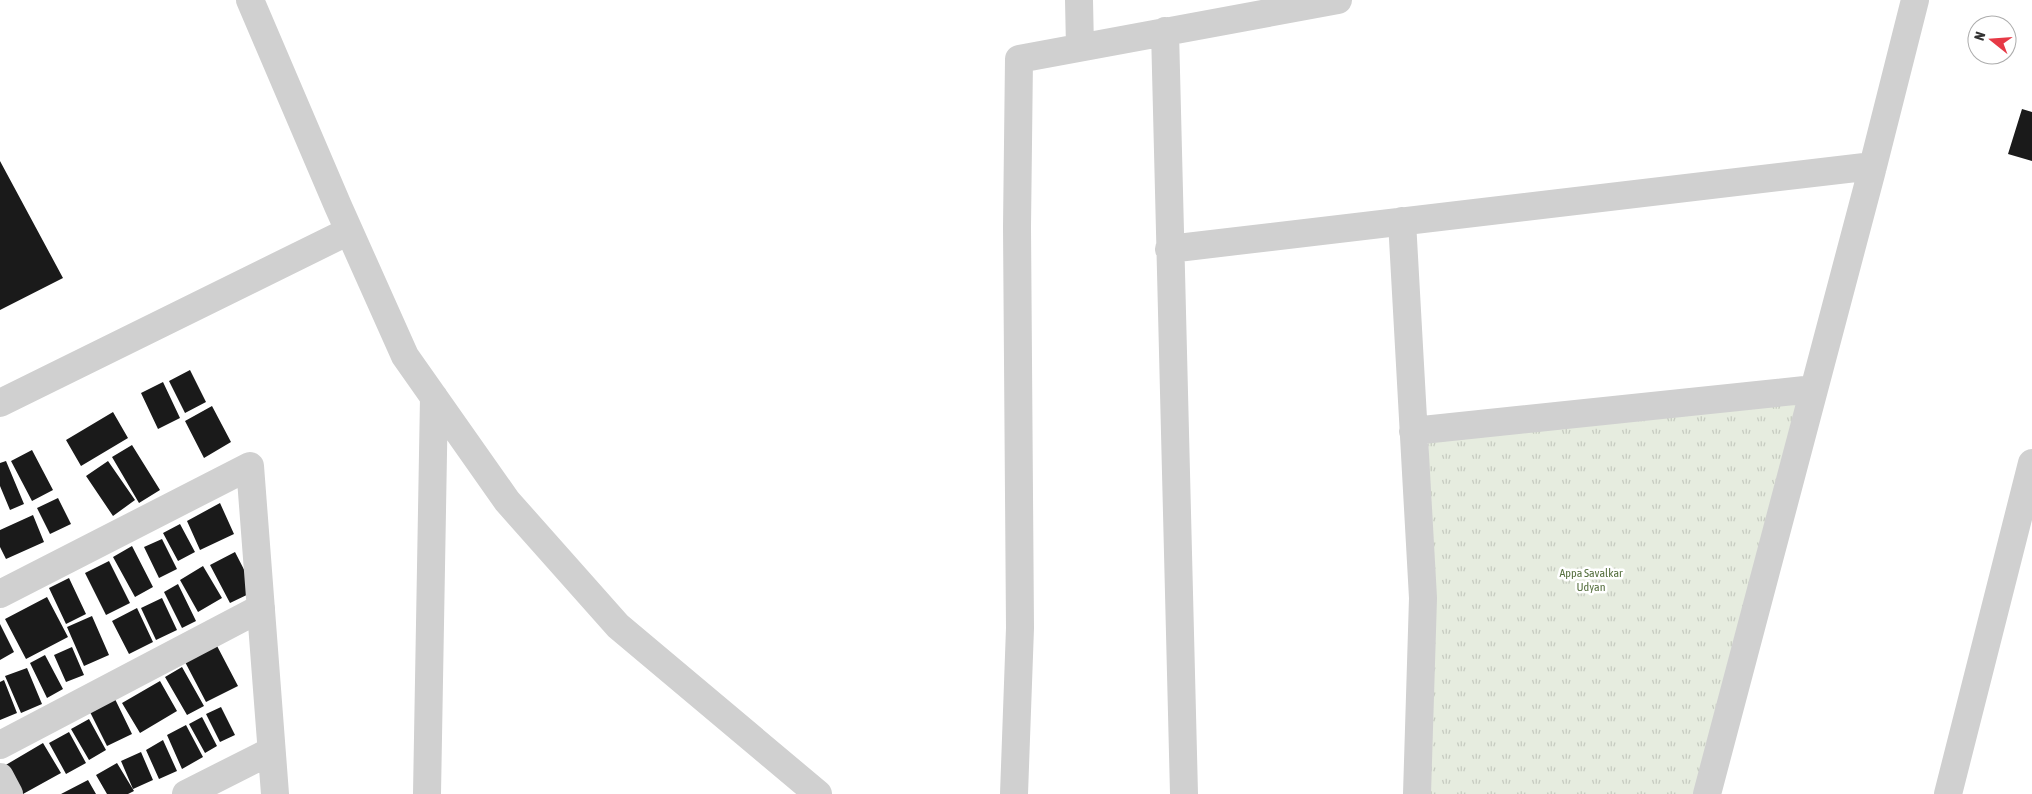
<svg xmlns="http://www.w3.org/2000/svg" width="2032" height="794" font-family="'Asap Condensed',sans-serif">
  <defs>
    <pattern id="grass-tufts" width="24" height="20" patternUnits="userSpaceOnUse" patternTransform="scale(1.25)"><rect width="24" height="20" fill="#e6ecdf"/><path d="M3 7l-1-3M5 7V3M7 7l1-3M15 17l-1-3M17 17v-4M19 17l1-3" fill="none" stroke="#c6cbc0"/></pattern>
  </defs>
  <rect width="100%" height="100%" fill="#fff"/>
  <path fill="url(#grass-tufts)" d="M1802,399L1697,794H1428L1434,592L1428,439Z"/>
  <path fill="#1a1a1a" d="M2022,109L2032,112V161L2008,154Z
    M0,161L63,278L0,310Z
    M190,370L206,402L185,413L169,381Z
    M163,382L180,418L158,429L141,393Z
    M212,406L231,442L204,458L185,421Z
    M113,412L128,438L81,466L66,440Z
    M132,445L160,490L139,503L112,457Z
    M32,450L53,490L32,501L11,461Z
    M6,461L24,504L10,510L0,486V463Z
    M108,461L135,500L113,516L86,476Z
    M58,498L71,524L50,534L37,508Z
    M220,503L234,534L200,550L187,521Z
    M33,515L44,542L6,559L0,547V530Z
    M180,524L195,552L178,561L163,533Z
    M162,539L177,569L159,578L144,547Z
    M132,546L153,587L135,597L113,557Z
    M235,552L255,591L230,603L210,565Z
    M109,561L130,603L106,615L85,573Z
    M203,566L222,598L198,612L180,580Z
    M69,578L86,614L66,624L49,588Z
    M178,584L196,621L182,628L164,592Z
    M47,597L68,637L26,659L5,619Z
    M162,598L177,630L156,640L141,608Z
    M137,608L153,642L129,654L112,621Z
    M92,616L109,655L84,666L67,627Z
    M0,624L14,652L0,660Z
    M216,644L238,686L206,702L184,660Z
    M72,647L84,675L66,682L54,655Z
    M45,655L63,689L47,698L30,663Z
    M182,667L204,706L187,715L165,677Z
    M27,668L42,704L21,713L5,676Z
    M4,680L17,713L0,720V682Z
    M160,681L177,711L140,733L122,703Z
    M115,699L132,734L107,746L90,712Z
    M221,707L235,735L220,742L206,714Z
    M202,717L217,746L205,753L189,724Z
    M89,719L106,750L89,760L71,729Z
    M186,725L203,757L182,769L167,735Z
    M69,732L86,763L66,774L49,743Z
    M163,740L177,771L159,779L146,750Z
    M43,743L61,773L23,794H17L4,766Z
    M141,752L153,780L133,789L121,761Z
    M117,763L134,791L128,794H107L96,775Z
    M88,780L96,794H61Z"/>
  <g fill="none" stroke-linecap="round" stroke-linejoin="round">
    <path stroke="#d0d0d0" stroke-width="28" d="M250,0L338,206L405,356L507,501L618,626L818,794
      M1079,0L1080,47
      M1165,31L1184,794
      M1402,221L1423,598L1417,794
      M1169,249L1873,166
      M0,403L349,231
      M1413,431L1814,389
      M0,594L250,466L275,794
      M0,745L261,608
      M0,777L9,794
      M186,794L271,751
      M427,794L434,397
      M1014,794L1020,628L1017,227L1019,59L1338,0
      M1707,794L1871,174L1915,0
      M1948,794L2032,463"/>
  </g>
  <g text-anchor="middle" stroke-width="5" stroke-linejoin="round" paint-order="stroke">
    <g font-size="12" fill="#56703f" stroke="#fff">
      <text x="1591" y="577">Appa Savalkar<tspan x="1591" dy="14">Udyan</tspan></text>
    </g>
  </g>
  <g transform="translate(1992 40) rotate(287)"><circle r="24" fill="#ffffff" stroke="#adadad"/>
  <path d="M0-4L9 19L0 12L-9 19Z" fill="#e63946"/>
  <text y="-8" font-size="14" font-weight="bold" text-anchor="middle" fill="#333333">N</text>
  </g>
</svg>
